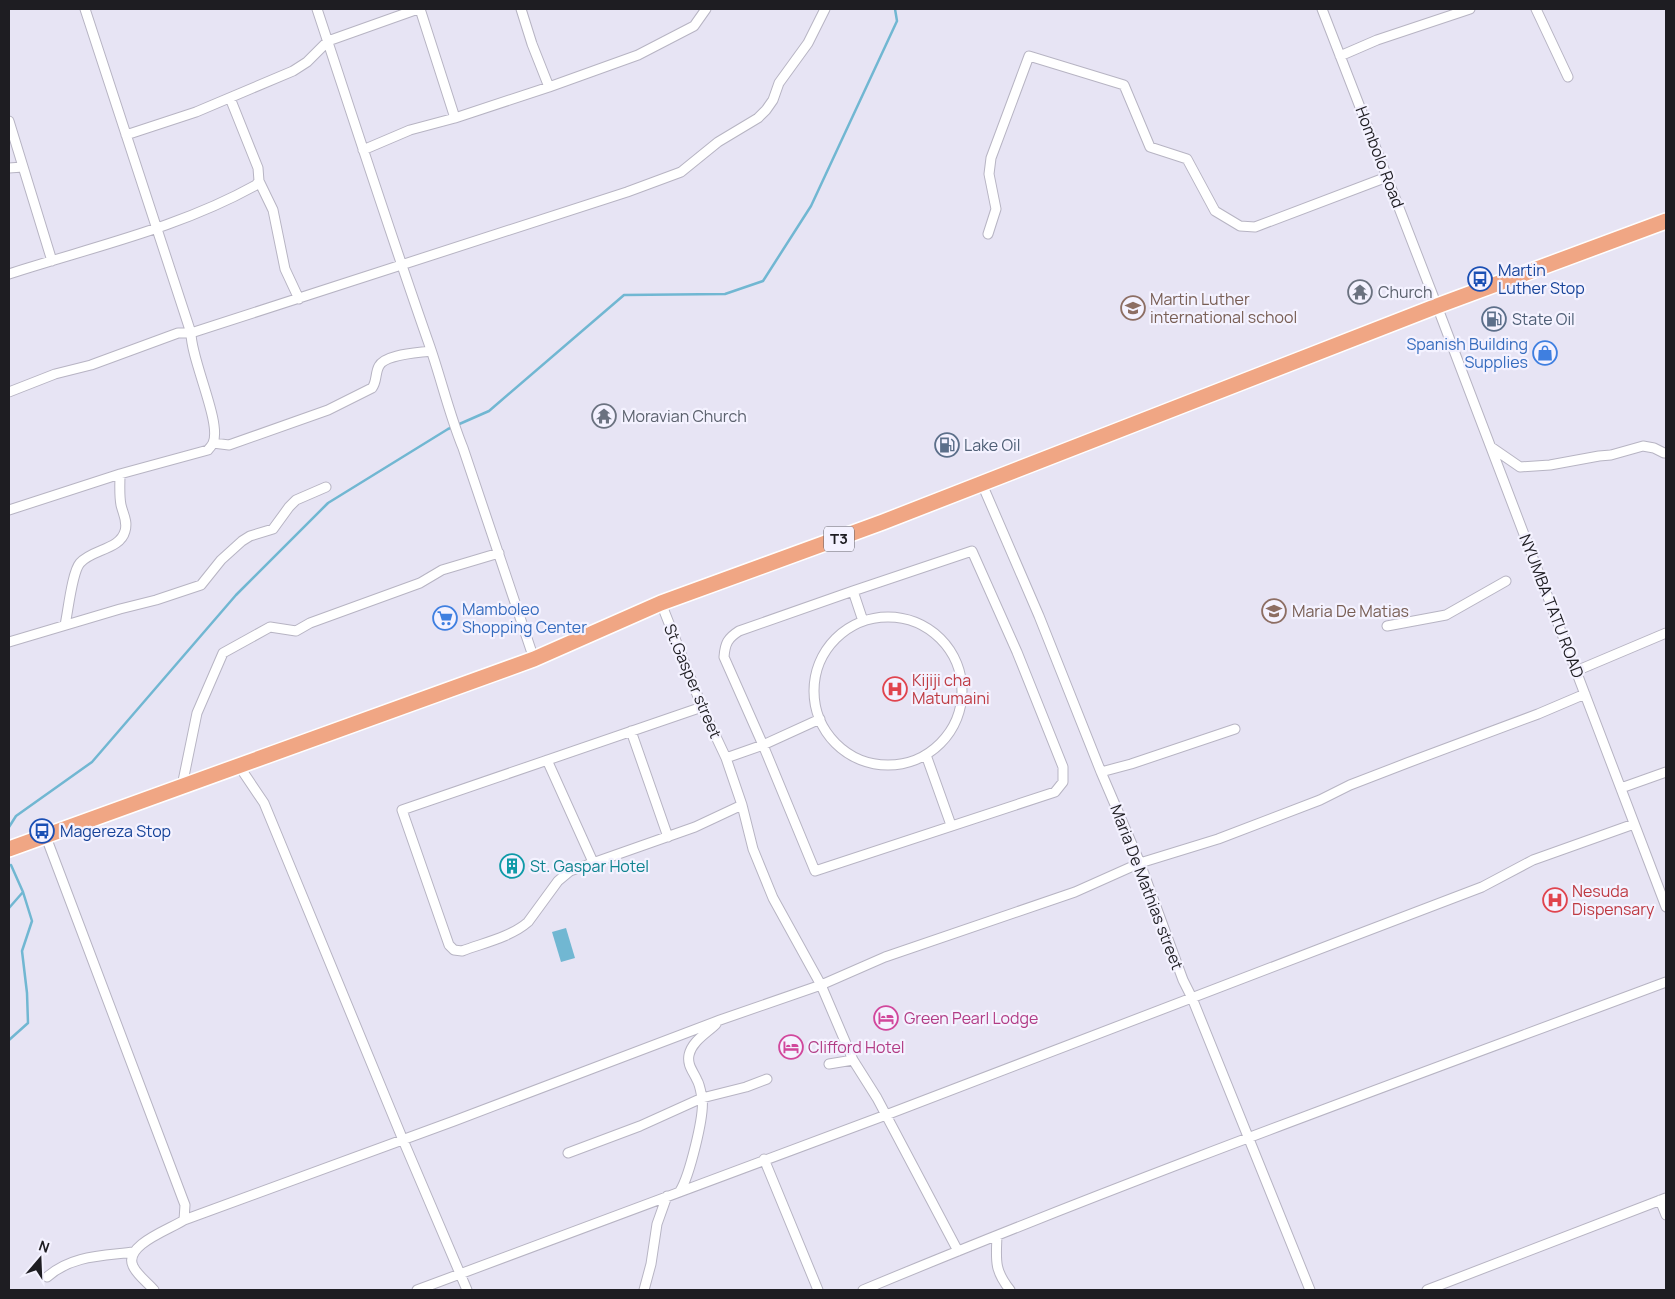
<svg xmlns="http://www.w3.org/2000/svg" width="1675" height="1299" font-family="Manrope,sans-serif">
  <rect width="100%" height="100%" fill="#e7e4f4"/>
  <path fill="#71b7d2" d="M566,928L575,958L561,962L552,932Z"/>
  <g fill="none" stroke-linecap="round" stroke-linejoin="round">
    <path stroke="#71b7d2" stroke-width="2.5" d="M9,827L16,816L92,762L236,595L328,503L448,429L489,411L624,295L725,294L763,281L811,206L897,21L895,9
      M9,908L23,892L11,865
      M9,1040L28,1023L27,993L22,951L32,921L23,892"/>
    <g stroke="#b7b4c3" stroke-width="11">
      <path id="street" d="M317,9C354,121 390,233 429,344C441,378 449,414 463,448L534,659
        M420,9L455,118
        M521,9L532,44L549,87
        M1322,9L1437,306L1666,907
        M1536,9L1568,77
        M1340,56L1377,40L1470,9
        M9,121L52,261
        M126,135L196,112L293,71L307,62L328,41L418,9
        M363,150L410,130L455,118L549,87L638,55L694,26L706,9
        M9,168L23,167
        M259,181L273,210L285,269L299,299
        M988,234L996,209L989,174L991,158L1029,56L1124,85L1150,147L1187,159L1215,211L1240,226L1255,227L1387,177
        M9,274C92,247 179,228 256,185L259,181L258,168L230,98
        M9,392L55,374L91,365L178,333H191L85,9
        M213,443L229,445L328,410L372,388C377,382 375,373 379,366C385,354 418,353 431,351
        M1491,447L1520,467L1550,465L1599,456L1611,455L1643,446L1654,448L1664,453
        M982,484L1039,616L1101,772L1140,863L1183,980L1192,998L1310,1290
        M9,510L120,474L208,450C210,447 212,446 213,443C222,423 191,360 191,333L627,192L681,172L718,142L758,118L766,110L773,100L779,83L808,43L825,9
        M972,551L1017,652L1063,767V782L1055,792L815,871L763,745L724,657C725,643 728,638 739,631L853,591Z
        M853,591L863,621
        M661,603L702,707L726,758L742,805L753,849L773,898L821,985L853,1060L877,1098L958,1251
        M814 691a74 74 0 1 1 148 0a74 74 0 1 1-148 0Z
        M65,625C68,612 72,572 80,563C92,549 120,550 125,531C128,521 123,514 121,505C119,495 120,484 120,474
        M1387,626L1446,615L1506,581
        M9,642L120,609L156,600L201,585L221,560L242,541L250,536L273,529L289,507L296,500L326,487
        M1576,671L1666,633
        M702,707L402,810L449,945L454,950L462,951C483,943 511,937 528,922L558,881L570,871L695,827L742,805
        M631,731L668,837
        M926,755L951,825
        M726,758L763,745L820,719
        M547,760L593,862
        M239,766L264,803L403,1140L467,1290
        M1101,772L1131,764L1235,729
        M182,786L197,713L223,653L270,627L296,631L310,623L420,583L442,570L499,553
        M1621,788L1666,772
        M46,837L185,1205L184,1220C171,1229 123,1245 133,1266C137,1275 148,1283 154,1290
        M829,1064L853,1060
        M568,1153L640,1126L702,1098L746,1087L767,1079
        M764,1159L818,1290
        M680,1191C689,1177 705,1115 702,1098C701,1093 700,1085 697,1080C693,1071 687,1065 689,1055C692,1041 707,1033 716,1024
        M1660,1200L1666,1215
        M184,1220L454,1121L720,1020L821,985L885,957L1075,892L1140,863L1218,839L1320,800L1350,785L1407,763L1538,714L1585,694
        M997,1236C996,1260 994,1270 1010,1290
        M47,1277C72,1255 103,1256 134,1252
        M417,1290L886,1115L1343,940L1482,887L1533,860L1634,824
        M644,1290L651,1264L657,1224L667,1196
        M863,1290C1127,1180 1398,1082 1666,982
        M1427,1290L1666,1198"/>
    </g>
    <g stroke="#fff" stroke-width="18">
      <path id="highway" d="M9,849L534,659L661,603L883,522L1437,306L1666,221"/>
    </g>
    <use href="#street" stroke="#fff" stroke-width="9"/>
    <use href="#highway" stroke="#f0a684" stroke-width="15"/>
  </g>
  <defs>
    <g id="bus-ring" transform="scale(1.25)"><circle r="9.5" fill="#f4f2ff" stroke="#1a4fb4" stroke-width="1.5"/><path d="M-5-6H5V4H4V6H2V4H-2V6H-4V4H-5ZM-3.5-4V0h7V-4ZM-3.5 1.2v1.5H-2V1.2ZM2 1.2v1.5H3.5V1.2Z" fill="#1a4fb4"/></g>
    <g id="temple-ring" transform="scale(1.25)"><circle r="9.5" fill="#f4f2ff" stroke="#6b7280" stroke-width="1.5"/><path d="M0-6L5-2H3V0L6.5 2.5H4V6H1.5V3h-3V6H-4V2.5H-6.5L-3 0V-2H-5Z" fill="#6b7280"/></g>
    <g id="school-ring" transform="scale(1.25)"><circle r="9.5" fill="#f4f2ff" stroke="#8d6e63" stroke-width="1.5"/><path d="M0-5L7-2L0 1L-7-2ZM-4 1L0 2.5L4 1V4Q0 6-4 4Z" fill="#8d6e63"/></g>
    <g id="fuel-ring" transform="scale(1.25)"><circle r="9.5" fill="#f4f2ff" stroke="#5c6f8a" stroke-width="1.5"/><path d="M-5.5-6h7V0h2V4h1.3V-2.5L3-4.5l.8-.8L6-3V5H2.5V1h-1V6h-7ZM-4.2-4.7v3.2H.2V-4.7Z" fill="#5c6f8a"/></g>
    <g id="shop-ring" transform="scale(1.25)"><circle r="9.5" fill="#f4f2ff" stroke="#3f7fe0" stroke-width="1.5"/><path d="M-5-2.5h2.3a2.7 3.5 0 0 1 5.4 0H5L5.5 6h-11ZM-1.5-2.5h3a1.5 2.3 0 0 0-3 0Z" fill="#3f7fe0"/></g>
    <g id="supermarket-ring" transform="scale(1.25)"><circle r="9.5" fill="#f4f2ff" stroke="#3f7fe0" stroke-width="1.5"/><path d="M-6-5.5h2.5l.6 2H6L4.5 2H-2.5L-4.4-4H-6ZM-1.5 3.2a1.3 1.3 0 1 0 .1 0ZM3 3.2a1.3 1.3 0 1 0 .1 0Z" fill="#3f7fe0"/></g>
    <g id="hospital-ring" transform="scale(1.25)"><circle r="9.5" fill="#f4f2ff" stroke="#e0444e" stroke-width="1.5"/><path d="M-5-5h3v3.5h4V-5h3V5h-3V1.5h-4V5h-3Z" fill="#e0444e"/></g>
    <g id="building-ring" transform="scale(1.25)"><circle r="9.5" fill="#f4f2ff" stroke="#0f9aa8" stroke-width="1.5"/><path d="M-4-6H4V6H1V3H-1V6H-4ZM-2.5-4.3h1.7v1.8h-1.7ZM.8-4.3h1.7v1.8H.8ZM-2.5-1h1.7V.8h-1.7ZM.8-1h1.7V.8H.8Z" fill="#0f9aa8"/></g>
    <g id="hotel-ring" transform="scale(1.25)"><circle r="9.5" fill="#f4f2ff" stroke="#d1479c" stroke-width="1.5"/><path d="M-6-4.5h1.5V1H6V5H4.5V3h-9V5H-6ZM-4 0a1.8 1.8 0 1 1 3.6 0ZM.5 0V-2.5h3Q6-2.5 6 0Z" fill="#d1479c"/></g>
  </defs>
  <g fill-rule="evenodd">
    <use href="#bus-ring" x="1480" y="279"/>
    <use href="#temple-ring" x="1360" y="292"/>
    <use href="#school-ring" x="1133" y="308"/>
    <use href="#fuel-ring" x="1494" y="319"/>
    <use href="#shop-ring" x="1545" y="353"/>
    <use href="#temple-ring" x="604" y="416"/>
    <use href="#fuel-ring" x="947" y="445"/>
    <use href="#school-ring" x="1274" y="611"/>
    <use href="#supermarket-ring" x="445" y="618"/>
    <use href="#hospital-ring" x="895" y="689"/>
    <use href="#bus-ring" x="42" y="831"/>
    <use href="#building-ring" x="512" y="866"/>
    <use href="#hospital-ring" x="1555" y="900"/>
    <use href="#hotel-ring" x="886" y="1018"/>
    <use href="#hotel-ring" x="791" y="1047"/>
  </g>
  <g text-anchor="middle" stroke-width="4.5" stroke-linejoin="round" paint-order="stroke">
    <rect fill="#f4f2ff" stroke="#5e5d64" stroke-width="1" x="824" y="526.5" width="30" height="25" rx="4"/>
    <g font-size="15" font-weight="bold" fill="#1e1d22">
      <text x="839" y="544">T3</text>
    </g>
    <g font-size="16" fill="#1e1d22" stroke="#f4f2ff">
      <text transform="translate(1380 157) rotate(69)" y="6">Hombolo Road</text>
      <text transform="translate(1552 606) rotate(69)" y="6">NYUMBA TATU ROAD</text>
      <text transform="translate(693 681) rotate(67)" y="6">St.Gasper street</text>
      <text transform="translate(1147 887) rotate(69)" y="6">Maria De Mathias street</text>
    </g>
    <g font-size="16" fill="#164399" stroke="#f4f2ff" text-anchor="start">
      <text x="1498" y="276">Martin<tspan x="1498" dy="18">Luther Stop</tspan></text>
      <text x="60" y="837">Magereza Stop</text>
    </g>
    <g font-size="16" fill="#5b616d" stroke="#f4f2ff" text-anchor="start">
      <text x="1378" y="298">Church</text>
      <text x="622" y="422">Moravian Church</text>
    </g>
    <g font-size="16" fill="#785e54" stroke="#f4f2ff" text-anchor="start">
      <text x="1150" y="305">Martin Luther<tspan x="1150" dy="18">international school</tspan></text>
      <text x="1292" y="617">Maria De Matias</text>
    </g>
    <g font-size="16" fill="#4e5e75" stroke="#f4f2ff" text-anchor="start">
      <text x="1512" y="325">State Oil</text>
      <text x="964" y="451">Lake Oil</text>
    </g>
    <g font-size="16" fill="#366cbe" stroke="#f4f2ff" text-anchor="end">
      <text x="1528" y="350">Spanish Building<tspan x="1528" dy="18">Supplies</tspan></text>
      <text x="462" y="615" text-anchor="start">Mamboleo<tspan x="462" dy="18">Shopping Center</tspan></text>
    </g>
    <g font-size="16" fill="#be3a42" stroke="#f4f2ff" text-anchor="start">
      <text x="912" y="686">Kijiji cha<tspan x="912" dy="18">Matumaini</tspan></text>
      <text x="1572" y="897">Nesuda<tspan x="1572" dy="18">Dispensary</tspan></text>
    </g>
    <g font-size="16" fill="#0d838f" stroke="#f4f2ff" text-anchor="start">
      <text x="530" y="872">St. Gaspar Hotel</text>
    </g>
    <g font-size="16" fill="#b23c85" stroke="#f4f2ff" text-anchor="start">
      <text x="904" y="1024">Green Pearl Lodge</text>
      <text x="808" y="1053">Clifford Hotel</text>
    </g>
  </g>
  <rect width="1675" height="1299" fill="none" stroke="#1e1d22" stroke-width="20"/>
  <g transform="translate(40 1259) rotate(19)" stroke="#f4f2ff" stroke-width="4" paint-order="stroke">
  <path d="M0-4L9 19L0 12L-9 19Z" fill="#1e1d22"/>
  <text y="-8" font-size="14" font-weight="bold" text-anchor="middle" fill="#1e1d22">N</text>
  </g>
</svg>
